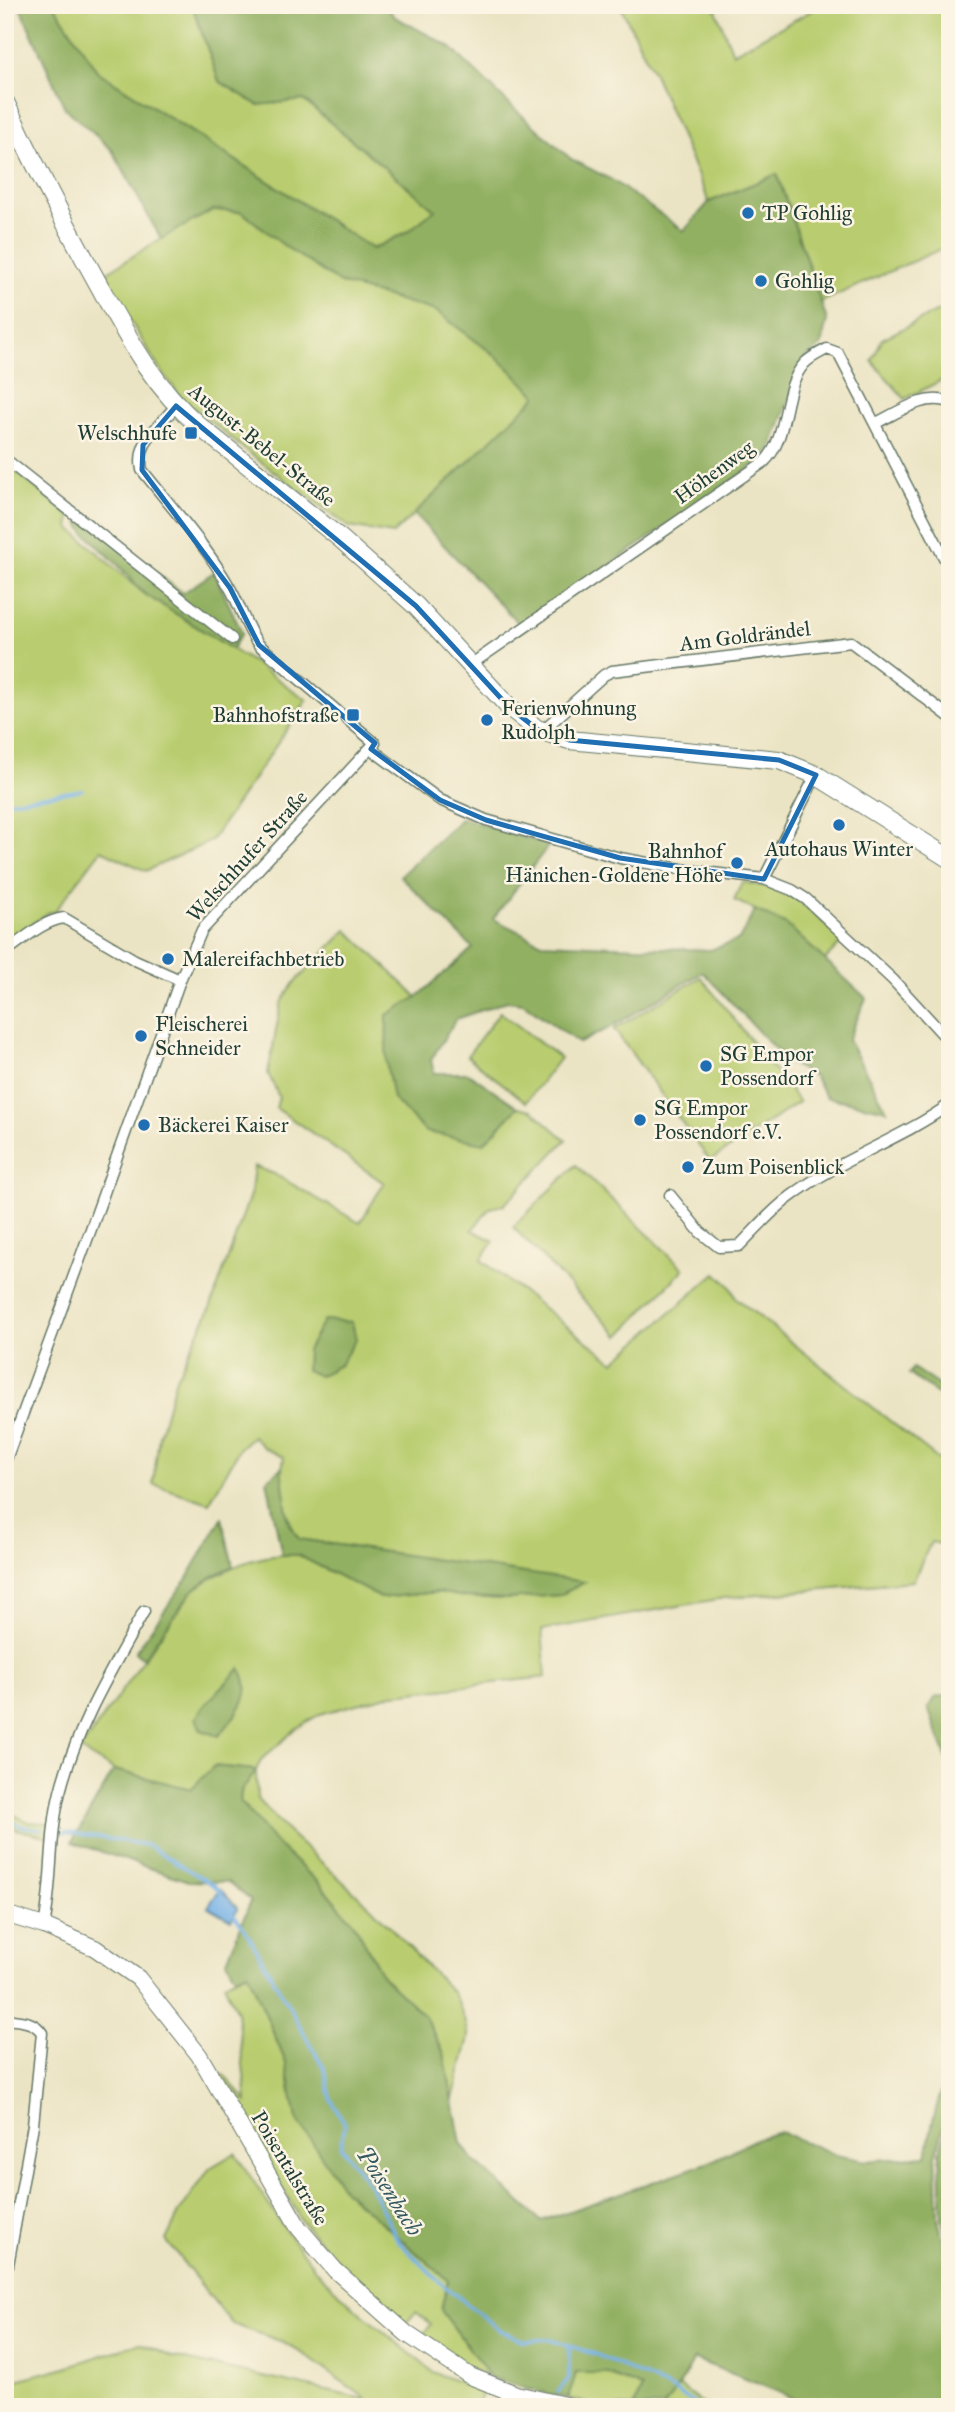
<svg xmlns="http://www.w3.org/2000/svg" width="955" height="2412" font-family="'IM FELL Great Primer',serif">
  <rect width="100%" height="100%" fill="#fcf5e5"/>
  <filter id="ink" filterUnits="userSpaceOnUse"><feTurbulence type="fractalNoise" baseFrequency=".0143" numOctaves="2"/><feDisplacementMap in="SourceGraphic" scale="14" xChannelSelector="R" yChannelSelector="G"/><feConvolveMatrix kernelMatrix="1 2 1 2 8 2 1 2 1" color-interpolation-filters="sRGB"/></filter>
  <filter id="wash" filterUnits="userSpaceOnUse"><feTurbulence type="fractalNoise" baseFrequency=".00686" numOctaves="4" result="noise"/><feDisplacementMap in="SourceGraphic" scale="28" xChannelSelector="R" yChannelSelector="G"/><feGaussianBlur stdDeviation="1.57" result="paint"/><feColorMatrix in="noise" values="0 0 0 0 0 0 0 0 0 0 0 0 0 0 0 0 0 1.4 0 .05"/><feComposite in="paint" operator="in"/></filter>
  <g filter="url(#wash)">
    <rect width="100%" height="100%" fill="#ebe4c4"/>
    <path fill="#b9cd70" stroke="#6c8552" stroke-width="2" d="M54,5H192L219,81L258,105L303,100L436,210L407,232L373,249L97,71Z
      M620,5H714L733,53L822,5H950V261L943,248L821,302L777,174L709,202L655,76Z
      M213,210L242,212L286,247L340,283L436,311L496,356L538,396L393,534L349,527L245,450L182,398L158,367L103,275L168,234Z
      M950,305V376L905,399L872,361L882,339Z
      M5,473H18L71,517L69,527L143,593L257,665L307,700L211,841L146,871L101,850L55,911L48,913L5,944Z
      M742,882L781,889L801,901L843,941L825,960L787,925L734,900Z
      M347,930L417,997L387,1015L484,1143L518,1107L532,1110L566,1140L504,1205L490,1208L472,1230L494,1241L481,1260L614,1362L716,1273L730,1286L736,1298L950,1469V1546L931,1542L913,1581L724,1598L542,1630L546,1677L395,1694L320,1714L297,1728L262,1759L256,1770L257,1798L288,1832L371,1907L453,1993L465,2019L469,2037L452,2103L444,2053L424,2015L383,1977L354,1923L320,1884L274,1842L240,1801L241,1792L255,1770L214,1766L191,1789L114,1770L80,1750L192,1591C224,1568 258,1553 298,1555L381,1598L437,1592L465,1597L507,1599L560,1595L583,1583L299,1539C285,1517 278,1483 284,1457L264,1448L253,1436L240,1448L209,1503L153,1484L159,1436L176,1378L210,1309L251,1192L254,1166L274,1174L360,1223L384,1183L276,1108L279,1097L268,1073L281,1004L293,984Z
      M701,977L799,1102L710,1161L614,1029Z
      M500,1012L560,1058L526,1102L467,1056Z
      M576,1165L684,1269L619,1336L513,1227Z
      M5,1811L29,1822L50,1823L48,1837L16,1829L5,1823Z
      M248,1972L286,2063L291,2093L344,2190L448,2280L441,2310L491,2378L461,2364L422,2336L431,2324L416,2312L405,2324L354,2280L302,2222L217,2073L223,2075L247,2101L237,2012L224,1983Z
      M235,2153L286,2231L320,2275L358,2311L433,2372L483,2392L476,2407H5V2383L66,2367L140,2343L172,2357L368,2400L302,2353L280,2341L232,2324L166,2240L180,2211L210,2168Z
      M576,2373H606L642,2388L634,2407H599L568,2398Z
      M679,2386L708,2407H663Z"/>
    <path fill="#92b062" stroke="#58764b" stroke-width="2" d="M19,5H54L97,71L373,249L407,232L435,210L304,100L258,105L219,81L192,5H385L395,17L449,46L507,102L571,159L612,180L684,231L709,202L777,174L827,320L821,346L804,359L771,449L764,459L521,626L414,514L537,396L496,356L436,311L340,283L286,247L242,212L213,210L161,239L112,150L65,108Z
      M83,518L183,593L214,572L242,633L232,649L143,593L119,566L83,531L79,522Z
      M462,818L549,845L493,919L542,943L710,950L739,940L755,910L787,925L866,998L848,1040L887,1110L826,1097L814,1076L787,1062L703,972L609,1028L579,1043L523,1003L507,1001L456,1019L431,1060L434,1073H468L518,1107L484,1143L426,1132L393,1099L386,1061L387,1015L417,997L473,948L400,876Z
      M324,1320L352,1322L356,1339L340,1365L319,1376L306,1370L307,1350Z
      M913,1368L950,1393V1403L909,1374Z
      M281,1468L288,1522L299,1539L585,1582L560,1595L507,1599L465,1597L437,1592L381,1598L298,1555H282L267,1480Z
      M222,1518L233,1566L213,1576L192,1591L143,1659L135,1652L186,1580Z
      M240,1668C258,1695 235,1715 219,1736L201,1730L196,1718L203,1707Z
      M950,1695V1767L928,1708L934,1698Z
      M214,1766L256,1770L241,1792L240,1801L274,1842L320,1884L354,1923L383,1977L424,2015L444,2053L461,2143L473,2160L541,2221L710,2162L758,2138L781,2132L836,2155L866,2161L926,2156L933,2120L950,2060V2102L936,2155L938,2220L950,2268V2407H807L779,2392L694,2359L679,2386L663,2407H634L642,2388L606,2373H576L568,2398L527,2389L491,2378L441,2310L448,2280L344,2190L297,2119L286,2063L248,1972L236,1977L227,1961L251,1900L228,1882L188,1881L72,1842L114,1770L191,1789Z
      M950,2115L948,2162L950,2251L942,2219L940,2152Z"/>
    <path fill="#75b1e7" stroke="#4a778e" stroke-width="2" d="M220,1889L237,1907V1910L231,1920L208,1907Z"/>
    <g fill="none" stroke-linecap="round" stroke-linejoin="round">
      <path stroke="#75b1e7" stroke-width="3.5" d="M5,802L82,790
        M5,1818L21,1826L41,1829
        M64,1832L147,1845L215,1886L221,1892
        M233,1914L245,1929L325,2070L331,2099L345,2124L341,2147L371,2187L398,2241L443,2285L500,2330L524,2341L547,2339L595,2354L673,2390L699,2407
        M558,2392L569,2378V2346"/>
    </g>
  </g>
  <g filter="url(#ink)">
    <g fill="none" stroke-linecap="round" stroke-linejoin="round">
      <g stroke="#676" stroke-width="13">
        <path id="minor" d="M876,423C899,412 924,393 950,402
          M5,459L232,639
          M470,665L764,462C790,437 781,390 804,364C810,357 820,353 827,349L838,353L950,569
          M542,731L604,675L612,671L851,642L950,717
          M371,749L440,800L486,820L620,858L686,870L764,879L792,890L806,899L893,980L950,1042
          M764,879L816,775
          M5,952C23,940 42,921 64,918L135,960L180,980
          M670,1195L700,1232L719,1247L739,1246C756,1229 771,1211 790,1197C839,1159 900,1140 950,1104
          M5,1462L91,1229L180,980L202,930L375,743L259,645C245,627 241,607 230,588C206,545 172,508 142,470C136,442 159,426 176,406
          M44,1926C53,1882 49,1836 60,1792C76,1728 112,1669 144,1611
          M5,2019C19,2021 34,2020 42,2033L33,2125L8,2265"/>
      </g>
      <g stroke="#676" stroke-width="18">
        <path id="secondary" d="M5,1914L44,1926L95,1948L138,1978L199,2055L299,2228L335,2270L407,2334L470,2376L516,2394L574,2407"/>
      </g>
      <g stroke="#676" stroke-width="20">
        <path id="primary" d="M5,102C33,162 63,220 95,278C126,334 150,383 199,426L341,539L416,606L509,707L537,729L569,740L779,760L816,775L950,859"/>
      </g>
      <use href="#minor" stroke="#fff" stroke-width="10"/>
      <use href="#secondary" stroke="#fff" stroke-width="16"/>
      <use href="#primary" stroke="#fff" stroke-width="18"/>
    </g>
  </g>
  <path fill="none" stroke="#1f6fb2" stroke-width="5" stroke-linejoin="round" d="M176,406L416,606L509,707L537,729L569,740L779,760L816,775L764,879L620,858L486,820L440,800L371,749L375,743L259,645L230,588L142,470L143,445Z"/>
  <g fill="#1f6fb2" stroke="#fcf5e5" stroke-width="2.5">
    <circle cx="748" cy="213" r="7"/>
    <circle cx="761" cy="281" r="7"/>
    <rect x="184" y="426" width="14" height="14" rx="3.5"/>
    <rect x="346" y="708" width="14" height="14" rx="3.5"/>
    <circle cx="487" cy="720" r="7"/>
    <circle cx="839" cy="825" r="7"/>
    <circle cx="737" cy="863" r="7"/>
    <circle cx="168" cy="959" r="7"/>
    <circle cx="141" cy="1036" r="7"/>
    <circle cx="706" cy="1066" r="7"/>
    <circle cx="640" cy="1120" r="7"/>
    <circle cx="144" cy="1125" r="7"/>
    <circle cx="688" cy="1167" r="7"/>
  </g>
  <g text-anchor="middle" stroke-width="5" stroke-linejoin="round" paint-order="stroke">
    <g font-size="21" fill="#1f3d34" stroke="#fcf5e5" text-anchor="start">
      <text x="762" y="220">TP Gohlig</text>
      <text x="775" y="288">Gohlig</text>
      <text x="177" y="440" text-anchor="end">Welschhufe</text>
      <text x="501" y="715">Ferienwohnung<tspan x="501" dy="24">Rudolph</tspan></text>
      <text x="339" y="722" text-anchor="end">Bahnhofstraße</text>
      <text x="839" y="856" text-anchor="middle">Autohaus Winter</text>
      <text x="723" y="858" text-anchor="end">Bahnhof<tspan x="723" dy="24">Hänichen-Goldene Höhe</tspan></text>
      <text x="182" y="966">Malereifachbetrieb</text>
      <text x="155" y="1031">Fleischerei<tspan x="155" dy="24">Schneider</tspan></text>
      <text x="720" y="1061">SG Empor<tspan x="720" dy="24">Possendorf</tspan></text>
      <text x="654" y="1115">SG Empor<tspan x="654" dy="24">Possendorf e.V.</tspan></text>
      <text x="158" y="1132">Bäckerei Kaiser</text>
      <text x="702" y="1174">Zum Poisenblick</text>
    </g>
    <g font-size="21" fill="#1f3d34" stroke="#fcf5e5">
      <text transform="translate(262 445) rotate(39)" y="7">August-Bebel-Straße</text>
      <text transform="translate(714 472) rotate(-36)" y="7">Höhenweg</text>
      <text transform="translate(745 636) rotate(-7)" y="7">Am Goldrändel</text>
      <text transform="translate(247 856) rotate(-48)" y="7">Welschhufer Straße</text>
      <text transform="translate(290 2168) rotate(59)" y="7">Poisentalstraße</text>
    </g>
    <g font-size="23" font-style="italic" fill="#345a61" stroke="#fcf5e5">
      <text transform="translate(390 2191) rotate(57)" y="8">Poisenbach</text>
    </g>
  </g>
  <rect width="955" height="2412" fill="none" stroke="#fcf5e5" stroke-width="28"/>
</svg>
